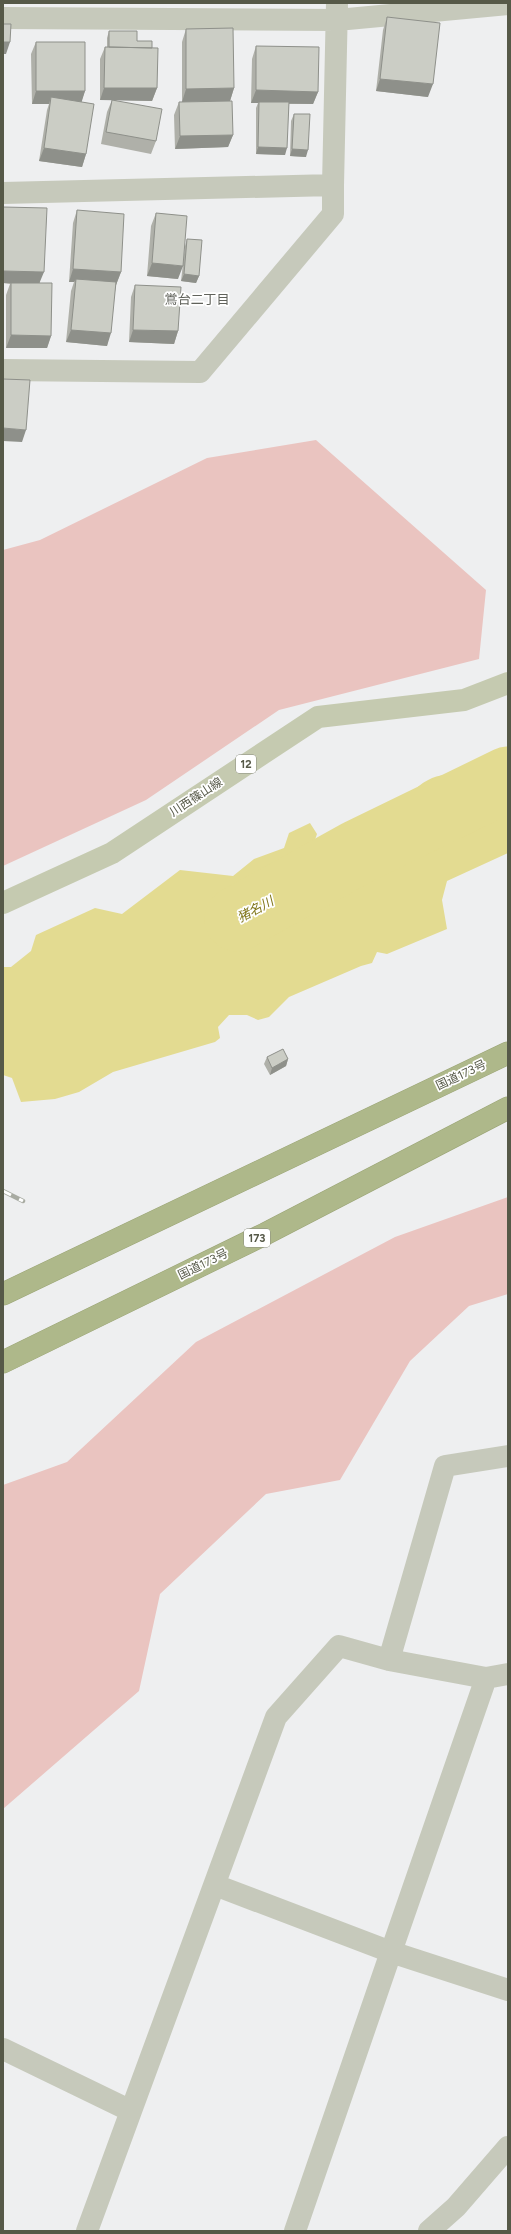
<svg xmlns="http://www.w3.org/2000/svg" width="511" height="2234" font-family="Figtree,'Noto Sans JP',sans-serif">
  <rect width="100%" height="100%" fill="#eeeff0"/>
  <path fill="#eac4c0" d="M316,440L486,590L479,659L279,710L146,800L3,866V550L40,540L207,458Z
    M508,1197V1294L469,1306L410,1361L340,1480L266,1494L160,1594L139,1691L3,1809V1485L67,1462L196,1342L395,1237Z"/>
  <path fill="#e3db91" d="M508,760V853L447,881L442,900L447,929L387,954L377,952L372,963L361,966L289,997L269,1017L258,1020L247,1015H229L218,1027L220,1038L215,1042L113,1072L79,1092L55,1099L21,1102L12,1078L3,1075V967H11L31,951L36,935L95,908L122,914L180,870L233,876L254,859L284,848L289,833L310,823L317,834L306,866L311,874L322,877L323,867L330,866L336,878L357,877L370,868L376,839L388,832L415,839L421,834L415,800L409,796C436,765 453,779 485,771C493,769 501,764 508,760Z"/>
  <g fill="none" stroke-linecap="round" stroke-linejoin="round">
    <path stroke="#e3db91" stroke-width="65" d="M237,919L358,852L508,779"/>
    <g stroke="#9aa475" stroke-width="23">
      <path id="highway" d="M3,1294L508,1053
        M3,1362L265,1234L508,1108"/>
    </g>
    <path stroke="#c6c9bb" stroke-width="22" d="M3,18L337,20L508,4
      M3,193L333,185L337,3
      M3,370L200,372L333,214V185
      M508,1456L445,1466L389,1660L486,1678L508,1674
      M486,1678L391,1952L508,1990
      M215,1885L391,1952L295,2231
      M3,2049L131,2111L276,1717L339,1646L389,1660
      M87,2231L131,2111
      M429,2231L456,2207L508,2147"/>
    <path stroke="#c5cab0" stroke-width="22" d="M3,903L112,853L318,717L464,700L508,683"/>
    <use href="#highway" stroke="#aeb88a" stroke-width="22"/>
    <g stroke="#a8aba2" stroke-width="4.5">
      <path id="rail" d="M3,1191L23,1201"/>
    </g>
    <use href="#rail" stroke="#fff" stroke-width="3" stroke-dasharray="9" stroke-linecap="butt"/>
  </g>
  <path fill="#afb0a9" d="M387,17L428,97L376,91L383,30Z
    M186,29L234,88L230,101L182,102V42Z
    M109,31L137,41L152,48L157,88L152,101L116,100L156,141L151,154L101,144L107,112L112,100H100V59L105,47H107V38Z
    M36,42L85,91L81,102L86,154L82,167L39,161L47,110L49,104H32L31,54Z
    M256,46L318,92L313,104H289L285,155L256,154V108L258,103H251L252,59Z
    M179,102L233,135L228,147L175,149L174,115Z
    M294,114L306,157L290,156L291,121Z
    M3,207L40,283L51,336L47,348H6V295L10,284L3,283Z
    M77,210L121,272L116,285L107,346L66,342L71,291L74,282H69L73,223Z
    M156,213L178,279L147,276L151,226Z
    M187,239L199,276L196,283L181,281L185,246Z
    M135,285L178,331L174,344L129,342L131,297Z
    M267,1057L288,1059L286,1066L270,1075L264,1064Z"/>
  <path fill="#8e908a" d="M3,42H10L6,54H3Z
    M380,79L433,84L428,97L376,91Z
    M104,88H157L152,101L100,100Z
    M234,88L230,101L182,102L186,89Z
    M256,90L318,92L313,104L259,103V102L258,103H251Z
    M36,91H85L81,104L51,97L49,104H32Z
    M233,135L228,147L175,149L180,136Z
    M258,147L287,148L285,155L256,154Z
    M44,148L86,154L82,167L39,161Z
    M292,149L308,150L306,157L290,156Z
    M152,263L183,266L178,279L147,276Z
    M73,269L121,272L116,285L75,282L76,279L74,282H69Z
    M3,271L44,272L39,284L3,283Z
    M184,274L199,276L196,283L181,281Z
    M71,330L111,333L107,346L66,342Z
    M133,330L178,331L174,344L129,342Z
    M11,335L51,336L47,348H6Z
    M3,428L26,430L22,442L3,441Z
    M288,1059L286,1066L270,1075L272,1068Z"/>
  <path fill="#cbcdc5" stroke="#8e908a" d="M387,17L440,23L433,84L380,79Z
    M3,24H11L10,42H3Z
    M233,28L234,88L186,89V29Z
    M109,31H137V41H152V48L109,47Z
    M36,42H85V91H36Z
    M256,46L319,47L318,92L256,90Z
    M105,47L158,48L157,88H104Z
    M51,97L94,104L86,154L44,148Z
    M112,100L162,109L156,141L106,132Z
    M232,101L233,135L180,136L179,102Z
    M259,102H289L287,148L258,147Z
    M294,114H310L308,150L292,149Z
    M3,207L47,208L44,272L3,271Z
    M77,210L124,214L121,272L73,269Z
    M156,213L187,216L183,266L152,263Z
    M187,239L202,240L199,276L184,274Z
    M76,279L116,282L111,333L71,330Z
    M11,283H52L51,336L11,335Z
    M135,285L181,287L178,331L133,330Z
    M3,379L30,380L26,430L3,428Z
    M283,1049L288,1059L272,1068L267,1057Z"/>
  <g text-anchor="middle" stroke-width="3.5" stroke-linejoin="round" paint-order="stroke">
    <g fill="#fff" stroke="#898b7f" stroke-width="1">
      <rect x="236" y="755" width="20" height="18" rx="3"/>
      <rect x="244" y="1229" width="26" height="18" rx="3"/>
    </g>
    <g font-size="11" font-weight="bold" fill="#565948">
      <text x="246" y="768">12</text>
      <text x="257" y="1242">173</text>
    </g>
    <g font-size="12" fill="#565948" stroke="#fff">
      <text transform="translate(196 797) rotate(-33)" y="4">川西篠山線</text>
      <text transform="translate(461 1075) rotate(-25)" y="4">国道173号</text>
      <text transform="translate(203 1264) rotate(-26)" y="4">国道173号</text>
    </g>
    <g font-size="13" fill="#60625b" stroke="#fff">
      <text x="197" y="304">鴬台二丁目</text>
    </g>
    <g font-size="13" font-style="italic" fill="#7f7518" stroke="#fff">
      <text transform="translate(255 909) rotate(-28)" y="5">猪名川</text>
    </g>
  </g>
  <rect width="511" height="2234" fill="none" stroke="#565948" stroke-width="8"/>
</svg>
